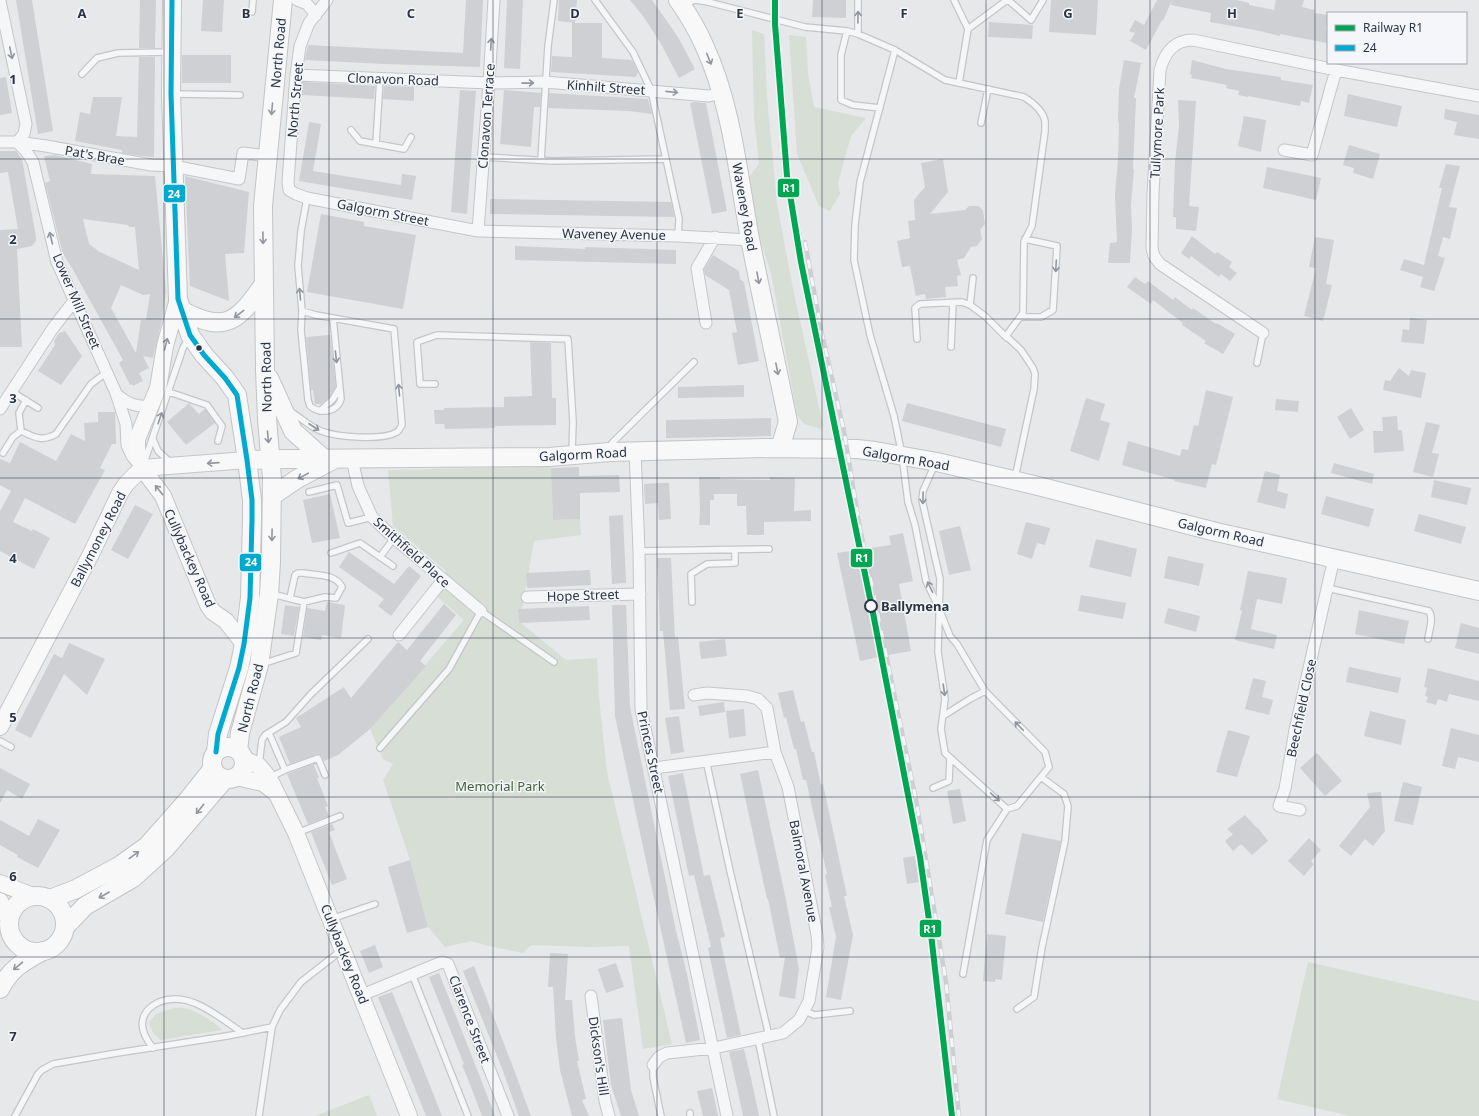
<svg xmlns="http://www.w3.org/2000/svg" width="1479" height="1116" font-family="'Noto Sans',sans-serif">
  <rect width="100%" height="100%" fill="#e6e8ea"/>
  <path fill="#d6ded6" d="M752,30L764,34L767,97L777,204L793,289L823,425L821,429L804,424L797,415L771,273L759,237L748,178L759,164L754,116Z
    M789,35L806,37L808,73L814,107L866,118L851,136L838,183L840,194L830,211L819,206L797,154Z
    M551,466L553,520L580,519L581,535L534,541L522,609H518L519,623H521L566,660L597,658L599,698L607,772L672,1044L643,1049L629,946L588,947L532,945L526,949L524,953L493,947L471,941L445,947L428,927L410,860L383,780L393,764L383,759L370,729L464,620L431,591L446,571L393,526L388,470Z
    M1308,962L1479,1001V1116H1350L1277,1099Z
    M174,1008C177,1008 181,1007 184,1008C193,1009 217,1023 222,1030L161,1040L153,1033L149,1022L156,1014Z
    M369,1095L377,1116H315Z"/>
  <path fill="#ced0d3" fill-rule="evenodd" d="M16,0H32L53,131L38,134Z
    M140,0H156L155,48H139Z
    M203,0H224L222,32L201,31Z
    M466,0H483L480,67L384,64L305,60L308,45L463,53Z
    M507,0H523L520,69L504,68Z
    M559,0H577L575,23L558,21Z
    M630,0H652L678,37L695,69L679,78L660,42L643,16Z
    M813,0H846V18L812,17Z
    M1051,0H1098L1096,35L1049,32Z
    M1157,0H1172L1163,21L1162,20L1146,50L1130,41L1135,33L1129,31L1135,20L1144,25Z
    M1172,0H1237L1249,3V5L1274,10L1276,0H1304L1302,7L1315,10L1314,13L1328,15L1326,30H1328L1327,43L1280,34V36L1255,30L1210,22L1211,13L1171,5Z
    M989,22L1033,25L1032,39L988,37Z
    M572,23H602V58L632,60L638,72L636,77L551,72L552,56L572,57Z
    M182,55H231V83H182Z
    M139,57H155L154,157L142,156L122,153V150L75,141L80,112L90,114L93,97H122L116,136L137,137Z
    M1124,60L1141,63L1134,98H1136L1133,169L1134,170L1131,205L1132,229L1130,263H1108L1110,243L1117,242L1115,194L1118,159L1119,122H1118L1119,89Z
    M1192,60L1226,69L1281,77V80L1313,85L1309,103L1301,101L1300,106L1248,96V97L1238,95L1239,91L1226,88L1227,85L1191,78L1192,75L1190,74Z
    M6,77L12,113L0,115V78Z
    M302,82L375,86L374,99L302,95Z
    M384,86L414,87V101L383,99Z
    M460,90L476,91L467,214L451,212Z
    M504,90L541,93L540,107H534L531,147L500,144Z
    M549,93L648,99L652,114L629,111L548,108Z
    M1348,94L1402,106L1397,127L1344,116Z
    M1178,100L1196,101L1189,206L1199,207L1196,231L1176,229V217H1173L1175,162L1179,126Z
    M694,102L706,103L727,211L712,214L690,103Z
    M1445,109L1479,115V139L1454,135L1457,122L1444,119Z
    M1244,116L1266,120L1261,152L1238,146Z
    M309,122L321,124L313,171L401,185L402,174L416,176L412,200L299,181Z
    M1349,145L1380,154L1373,179L1353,173L1354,168L1343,165Z
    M0,151H16L22,159L36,237V241L32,246L17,249L22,347H0V230L18,229L8,172L0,173Z
    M55,155L92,164L91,174L155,176L166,292L162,320L153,358L143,356L149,368L139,373L143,381L133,386L132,384L130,385L119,363L123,360L72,268L63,254L45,183L50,181L44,156ZM83,219L128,225L129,227H135L139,270L100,252L89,244ZM121,285L143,295L150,294L146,320H141L136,353L111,308Z
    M943,159L948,192L930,214L965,210L969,206H978L983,210L985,224L980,230L982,239L977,246L971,247L964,258L957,260L961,275L957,276L958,286L945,287L946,297L926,299L925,294L916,296L910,266L902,267L897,241L910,238L908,221L915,220L914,200L925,187L921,163Z
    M1446,164L1460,166L1449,207L1457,208L1450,239L1443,237L1438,256L1445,258L1434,291L1420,287L1423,277L1400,270L1404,259L1424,265L1442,188H1439Z
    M1267,167L1321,178L1316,200L1263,188Z
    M185,176L249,192L244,253L225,254L229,301L190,286Z
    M490,199L671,202L674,217L490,214Z
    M321,214L364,222V226L416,235L403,309L307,292Z
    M1192,236L1215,254L1217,252L1232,262L1229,267L1237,273L1230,281L1221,274L1219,277L1191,256L1189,259L1181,253Z
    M1315,237L1334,240L1326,284L1332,285L1323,321L1304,316L1316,268L1309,267Z
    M515,246L585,249V247L676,250V264L515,260Z
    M713,255L739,271L740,279L744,282L759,361L738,365L732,333L737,332L729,290L705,275L704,269Z
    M1135,277L1145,284L1148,281L1173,300L1175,297L1192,310L1193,308L1216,324L1217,323L1235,334L1223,354L1204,343L1206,341L1182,325L1183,323L1153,300L1151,304L1127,287Z
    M1410,318L1427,320L1424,344L1401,342L1403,329L1409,330Z
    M65,331L82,356L61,385L38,371L55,345L54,341L59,333Z
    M330,335L336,387L330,396L321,404H315L313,390H311L306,337Z
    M530,342L551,343L552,398H556V425L495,426V428L445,429L444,424H435L434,410H444V408L504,407V397L532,396Z
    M1399,368L1409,376L1411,370L1426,373L1421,398L1383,390L1385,380L1390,381Z
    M744,385V397L678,398V387Z
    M1206,390L1233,397L1216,465L1212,464L1206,488L1174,481L1175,480L1122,465L1128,441L1180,456L1182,449L1188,450L1194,425L1198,426Z
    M1086,398L1105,404L1100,420L1110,423L1099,461L1070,451Z
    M1276,399L1299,401L1298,412L1275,410Z
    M189,403L199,414L205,409L215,423L186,445L167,422Z
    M907,403L1006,429L1001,447L902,421Z
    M1351,408L1364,430L1350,439L1337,417Z
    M98,412H115L116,444H112L100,468L105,470L75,524L25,498L13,522L32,531L33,529L50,538L34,569L0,551V511L11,491L0,485V459L10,463L20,442L56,461L71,434L85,441L84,423L98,422Z
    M1397,416L1398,430H1402L1404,451L1374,453L1373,431H1383L1382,417Z
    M771,418V436L666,438V420Z
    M1426,422L1440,425L1432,453L1439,454L1433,477L1413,472Z
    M1334,463L1374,474L1372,484L1331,473Z
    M579,467V476L619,475L620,492L580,493V519L553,520L551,468Z
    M1265,471L1280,475L1277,491L1288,494L1285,509L1257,502Z
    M699,477H720V479L770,480V477L795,478L794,511L811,510V521L764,522V535H747L746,506H737V494H714V500H710V525H699L700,513Z
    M1434,480L1471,488L1467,505L1431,497Z
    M660,483H669L671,519L659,520L658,503L645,504L644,484Z
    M330,494L340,538L312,543L303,500Z
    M1326,496L1374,509L1369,527L1321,514Z
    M135,505L153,514L128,559L111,550Z
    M1419,514L1466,527L1461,544L1414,531Z
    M623,515L626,583L612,584L609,516Z
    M1026,522L1050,528L1045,545L1037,543L1032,559L1017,554Z
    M960,526L971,570L949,575L939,531Z
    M903,533L913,581L899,584L911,651L893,654L860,661L837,553L891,545L889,536Z
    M1096,539L1137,549L1131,577L1089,567Z
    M349,552L394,584L409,566L421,576L391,616L378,606L384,599L339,567Z
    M1168,556L1204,564L1199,586L1164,578Z
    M657,558H671L675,638L678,637L685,709L670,710L663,631H660Z
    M590,570L591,585L527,588L526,573Z
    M1248,571L1287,578L1282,604L1257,599L1251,629L1277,635L1274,649L1235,640L1242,611L1240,610Z
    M1081,595L1126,603L1123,619L1078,611Z
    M327,602L345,605L341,638L322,635L321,640L303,637L307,608L325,611Z
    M444,604L456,615L420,661L426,666L370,729L338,755L324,761L321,755L318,754L290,764L279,737L301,727L296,718L344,687L351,698L398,642L407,650Z
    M285,605L299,607L294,636L281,634Z
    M612,605H626L630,707L676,931L687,974L700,1040L686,1043L658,917L615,716Z
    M589,606L590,620L519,623L518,609Z
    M1168,608L1200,616L1196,632L1164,623Z
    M1359,610L1409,621L1404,644L1355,634Z
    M1461,623L1479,628V654L1455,648Z
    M725,639L727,656L701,659L699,642Z
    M69,643L105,659L87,695L64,674L31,738L15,730L54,654L62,658Z
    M1349,667L1401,678L1398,693L1346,682Z
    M1428,668L1479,681V701L1449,694L1447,702L1438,699L1436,705L1426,702L1428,697L1425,696L1427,688L1424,687Z
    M1253,678L1266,681L1262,697L1273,700L1269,715L1245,709Z
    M793,690L801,722L804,721L812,752H814L821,785L823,784L847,896H844L853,935L841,1000L826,997L836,937L829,907H832L825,875L827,874L806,780H803L796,749H794L786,717L784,718L778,693Z
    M724,702L725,712L700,716L698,706Z
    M744,709L746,736L729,738L726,711Z
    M1370,711L1406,720L1401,745L1364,736Z
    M679,716L684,752L671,754L665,718Z
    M1451,728L1479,735V762L1458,757L1455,769L1442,766Z
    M1228,730L1250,736L1237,777L1216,772Z
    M1317,753L1342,781L1325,796L1300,768Z
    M316,763L314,765L319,778H317L328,806L325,807L329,816L308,824L287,774Z
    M0,768L30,784L22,799L7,790L0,803Z
    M758,770L785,895L799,969L795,999L779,996L785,957L780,958L768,899H767L740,774Z
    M683,773L704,876L710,875L725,937L720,938L741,1035L727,1038L708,948L711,947L694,875L689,876L668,776Z
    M1403,782L1422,787L1413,825L1394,821Z
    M960,789L966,821L953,824L947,791Z
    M1381,792L1385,831L1373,846L1365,839L1351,856L1339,846L1370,807L1367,793Z
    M1245,815L1257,828H1258L1268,841L1252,855L1241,844L1233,851L1225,841L1233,834L1227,829Z
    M38,819L60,830L38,868L17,857L18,855L0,845V820L29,836Z
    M332,824L335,830L329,832L347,879L332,885L311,832Z
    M1022,833L1061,841L1043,922L1005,914Z
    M1309,838L1321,850L1311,861L1314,864L1304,876L1288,861Z
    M915,856L919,882L907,884L903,858Z
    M410,860L428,927L407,933L388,867Z
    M987,934L1006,936L1002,980L995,979V982L983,981Z
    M375,945L383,967L369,973L360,951Z
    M550,953L568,954L565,1000H572L575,1037L579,1061H577L586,1099L582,1100L589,1116H572L560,1070L556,1038L553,987H548Z
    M616,963L624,987L606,993L598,969Z
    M474,966L513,1067L531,1116H519L503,1071L463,971Z
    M439,973L480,1077L495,1116H482L469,1082L462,1065L464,1064L429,977Z
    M392,992L421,1063L442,1116H426L414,1086L378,997Z
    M622,1018L631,1090L639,1116H621L611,1085L603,1020Z
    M744,1049L751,1078L759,1116H743L738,1092L729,1052Z
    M712,1088L718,1116H703L697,1091Z"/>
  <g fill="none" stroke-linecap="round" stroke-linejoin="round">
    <g stroke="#c4c6c8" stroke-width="8">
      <path id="lane" d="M595,0L633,52L651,90L679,219L678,236
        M954,0L968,29
        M1008,0L1031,20L1043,0
        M684,4L695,0L708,2L805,27L847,31L858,34L895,50L945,80L1024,97C1032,102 1043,111 1045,121C1045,124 1045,128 1045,131L1032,226L1024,242L1023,313L1006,336L1021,350L1033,368L1035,374L1034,389L1015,478
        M252,12L253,0
        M847,31L841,55V100L853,105L880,108
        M858,34V0
        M895,50L860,182L855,225L854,260L870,335L894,416L902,455L908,502L915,525L926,581L938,606L950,636L957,644L985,691L1045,752L1049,767L1017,806L1007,809L945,753L941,729L945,699L938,652L940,579L922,500L923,491L935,464
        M82,74L97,58L118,53L169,52
        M959,83L968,29L1007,0
        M173,94L240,95
        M981,123L988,89
        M351,130L360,141L404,149L411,137
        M376,144L380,78
        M483,157L553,161L666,159
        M541,160L548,46L554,0
        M970,305L973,278
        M302,311L301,330L308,400L310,406C320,414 337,413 341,399L333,318
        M1022,317H1041L1053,310L1057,246L1025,239
        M917,339L915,308L920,304L962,302L970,305L985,316L1007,338
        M951,347L953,304
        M1257,363L1263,333
        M435,384H420L417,342L437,335L568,339L573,422L572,452
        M11,391L38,408
        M169,392L207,405L222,426L218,441
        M290,411C300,417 310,427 321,431C337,437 382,441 397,432C400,430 400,427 402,425L394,329L316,315L302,311L298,266L301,231L307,198
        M320,411L333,399L339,389
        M21,431L19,413L26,400
        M153,439L158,451L170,462
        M611,449L612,443L694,362
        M3,453L13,437L21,431C34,437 42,442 56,434L91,384L107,372
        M145,460L183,348L188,339
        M309,492L337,485L348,523L372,517
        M639,551L769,549
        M331,553L360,543L393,566
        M380,557L394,538
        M1327,588L1429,611C1434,618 1429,631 1428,639
        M272,594L304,602L325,597L336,598L342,587C336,574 316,575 303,573H298L295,575L290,598
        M692,602L691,574L707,564L735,563V550
        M262,664L296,653L304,602
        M943,716L970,699L985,691
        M269,733L285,770
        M0,741L11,747
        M380,748L449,669L481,611L554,662
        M706,760L730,871L769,1036
        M259,765L262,740L265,735L286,722L311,694L368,639
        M269,778L285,770L318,758L325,775
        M933,788L949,781L950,758
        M297,833L340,816
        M331,919L375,904
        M412,974L468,1116
        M963,974L987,840L1007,809
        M1017,1009L1034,997L1042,947L1065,841L1068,806L1064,794L1041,777
        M805,1011L814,1015L850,1011
        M758,1039L774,1116
        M153,1048C145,1038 138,1026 145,1014C148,1008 153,1005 159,1002C190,990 218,1017 243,1033
        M653,1065V1077L661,1116
        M690,1113V1116
        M15,1116L38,1074L42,1070L53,1064L117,1053L227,1036L272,1027
        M259,1116L272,1027L280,1010L301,982L342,950"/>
    </g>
    <g stroke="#c4c6c8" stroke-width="13">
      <path id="street" d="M297,0L307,4L316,15
        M327,0L309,23L300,46L296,75L288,182L289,190L296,194L307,198L478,231L678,236L750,240
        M0,1L26,124L24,134L17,142
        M296,75L489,83L545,82L709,96L722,93
        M0,142H17L46,146L151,165L173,166L239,179L243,153L268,156
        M17,142L26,151L33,162L57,262L116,393L126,424L127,445L132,456L137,462
        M1284,150L1312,155L1336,70
        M478,231L489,83L494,0
        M706,323L697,268L715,237
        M1263,333L1160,264L1154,256L1152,248L1153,194L1160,70C1165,52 1174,40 1193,40L1336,70L1479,96
        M116,394C128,404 135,407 150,406
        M0,409L53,328L74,301
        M635,451L639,551L641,709L727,1116
        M352,459L358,486L372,517L394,538L481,611
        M527,597L640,594
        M399,635L443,580
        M694,695L707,693L747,696L758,699L767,708L775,752
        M1300,810L1279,806L1285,789L1295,730L1334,558
        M362,995L442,962L448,964L508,1116
        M591,996L605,1101L609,1116
        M653,1065L659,1057L667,1053L714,1048L783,1033L799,1020L809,1001L818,947L817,935L788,787L775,752L654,768"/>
    </g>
    <g stroke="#c4c6c8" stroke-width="18">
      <path id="secondary" d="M178,299L165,346L158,388L137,439V449L142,468L163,496L208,605L213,612L226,621L244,644
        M0,727L91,554L120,493L126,484L142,468L247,460
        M244,759L259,766L269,778L296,833L409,1116
        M236,777L263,783L276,793
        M0,883L33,896
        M0,901L9,919"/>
    </g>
    <g stroke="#c2c5c8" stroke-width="20">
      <path id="primary" d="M172,0L171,94L178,299L190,335L204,355L225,378L237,395L247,460L252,500V520L250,598L244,644L239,668L218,734L216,752
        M678,0C688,14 697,29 704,45C732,105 738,174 750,239C762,300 776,361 788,422L780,448
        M181,310C226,334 237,322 264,284
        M269,378L293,431L324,459
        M247,460L287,459L549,457L610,452L767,448L857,449L875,451L937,462L1038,486L1216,532L1479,591
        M272,496L297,479L333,460
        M212 763a16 16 0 1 1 32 0a16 16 0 1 1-32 0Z
        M238,751L240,733L259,665L269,594L271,562L272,478L267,419L265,370L263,206L283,0
        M9 924a28 28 0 1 1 56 0a28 28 0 1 1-56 0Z
        M50,899L76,889L119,866L147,846L186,802L213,768
        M65,927L85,906L133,878L166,848L225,779
        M0,989C11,968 23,962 43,951"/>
    </g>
    <use href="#lane" stroke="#f5f6f7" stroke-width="5.5"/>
    <use href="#street" stroke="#f5f6f7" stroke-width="11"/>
    <use href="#secondary" stroke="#f8f8f8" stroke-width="16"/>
    <use href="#primary" stroke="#f8f8f8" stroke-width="18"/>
    <g stroke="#cecfd2" stroke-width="4.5">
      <path id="rail" d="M805,242L822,334L844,431L859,523L917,805L946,982L959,1116"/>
    </g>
    <use href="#rail" stroke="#f4f6f9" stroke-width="3" stroke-dasharray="9" stroke-linecap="butt"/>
    <g stroke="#f4f6f9" stroke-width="8">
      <path id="bus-1" d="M172,0L171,94L178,299L190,335L204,355L225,378L237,395L247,460L252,500V520L250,598L244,644L239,668L218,734L216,752"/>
    </g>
    <use href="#bus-1" stroke="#00a9ce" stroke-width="5"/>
    <g stroke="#f4f6f9" stroke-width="9">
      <path id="rail-1" d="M775,0V24L787,176L801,262L873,613L920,857L931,934L952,1116"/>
    </g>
    <use href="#rail-1" stroke="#00a651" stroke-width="6"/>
  </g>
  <defs><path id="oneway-shaft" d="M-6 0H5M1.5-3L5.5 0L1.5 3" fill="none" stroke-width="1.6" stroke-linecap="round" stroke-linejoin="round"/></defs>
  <g stroke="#90959e">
    <use href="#oneway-shaft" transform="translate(858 17) rotate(-89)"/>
    <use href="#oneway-shaft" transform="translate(491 44) rotate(-87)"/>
    <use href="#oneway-shaft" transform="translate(11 53) rotate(78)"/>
    <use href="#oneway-shaft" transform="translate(528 83) rotate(-1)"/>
    <use href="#oneway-shaft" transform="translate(672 92) rotate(6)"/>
    <use href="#oneway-shaft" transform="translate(51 238) rotate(-104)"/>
    <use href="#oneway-shaft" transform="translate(1056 266) rotate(93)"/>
    <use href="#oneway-shaft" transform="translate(300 294) rotate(-95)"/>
    <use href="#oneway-shaft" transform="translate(336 357) rotate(84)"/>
    <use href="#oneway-shaft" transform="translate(399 390) rotate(-95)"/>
    <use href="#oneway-shaft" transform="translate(160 418) rotate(-71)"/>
    <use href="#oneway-shaft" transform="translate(314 427) rotate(33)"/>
    <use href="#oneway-shaft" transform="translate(923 498) rotate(91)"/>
    <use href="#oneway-shaft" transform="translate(930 587) rotate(-116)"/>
    <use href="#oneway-shaft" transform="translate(944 690) rotate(82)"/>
    <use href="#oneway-shaft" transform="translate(1019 726) rotate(-134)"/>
    <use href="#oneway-shaft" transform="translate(995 797) rotate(42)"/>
  </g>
  <g stroke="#92969e">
    <use href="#oneway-shaft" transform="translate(709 59) rotate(68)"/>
    <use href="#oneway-shaft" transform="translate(272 109) rotate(95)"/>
    <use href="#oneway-shaft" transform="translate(263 238) rotate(89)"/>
    <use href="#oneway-shaft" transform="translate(758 278) rotate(79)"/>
    <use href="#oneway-shaft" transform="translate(239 314) rotate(143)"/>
    <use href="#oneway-shaft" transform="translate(166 344) rotate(-76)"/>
    <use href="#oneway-shaft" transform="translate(777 369) rotate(79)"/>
    <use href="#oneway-shaft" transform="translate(268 437) rotate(85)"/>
    <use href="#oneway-shaft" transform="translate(213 463) rotate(176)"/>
    <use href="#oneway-shaft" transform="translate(303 476) rotate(152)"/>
    <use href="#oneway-shaft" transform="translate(159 490) rotate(-128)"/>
    <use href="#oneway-shaft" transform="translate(272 535) rotate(91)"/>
    <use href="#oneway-shaft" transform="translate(200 809) rotate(129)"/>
    <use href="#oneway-shaft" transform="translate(134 855) rotate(-36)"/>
    <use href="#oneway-shaft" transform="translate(104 895) rotate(150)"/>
    <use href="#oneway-shaft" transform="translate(18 966) rotate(140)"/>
  </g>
  <path fill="none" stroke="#2b3445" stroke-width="1" stroke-opacity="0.55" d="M164,0V1116M329,0V1116M493,0V1116M657,0V1116M822,0V1116M986,0V1116M1150,0V1116M1315,0V1116M0,159H1479M0,319H1479M0,478H1479M0,638H1479M0,797H1479M0,957H1479"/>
  <circle fill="#2b3445" stroke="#f4f6f9" stroke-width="1.5" cx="199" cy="348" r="3.5"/>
  <circle fill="#f4f6f9" stroke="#2b3445" stroke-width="2" cx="871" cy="606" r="6"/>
  <g text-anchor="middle" stroke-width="3" stroke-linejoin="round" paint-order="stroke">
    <g font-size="13" fill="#2b3445" stroke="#f4f6f9">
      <text transform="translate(278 53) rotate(-85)" y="5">North Road</text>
      <text transform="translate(393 79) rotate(2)" y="5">Clonavon Road</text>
      <text transform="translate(606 87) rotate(4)" y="5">Kinhilt Street</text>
      <text transform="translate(295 100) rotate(-85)" y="5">North Street</text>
      <text transform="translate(486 116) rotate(-86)" y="5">Clonavon Terrace</text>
      <text transform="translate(1157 133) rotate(-87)" y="5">Tullymore Park</text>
      <text transform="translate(95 155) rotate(10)" y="5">Pat's Brae</text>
      <text transform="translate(745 207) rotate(80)" y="5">Waveney Road</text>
      <text transform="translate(383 212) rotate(11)" y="5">Galgorm Street</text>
      <text transform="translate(614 234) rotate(1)" y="5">Waveney Avenue</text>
      <text transform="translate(77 301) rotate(67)" y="5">Lower Mill Street</text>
      <text transform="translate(266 377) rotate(-91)" y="5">North Road</text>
      <text transform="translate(583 454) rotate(-3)" y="5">Galgorm Road</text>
      <text transform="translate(906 458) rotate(10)" y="5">Galgorm Road</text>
      <text transform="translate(1221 532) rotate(13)" y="5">Galgorm Road</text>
      <text transform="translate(98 539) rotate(-63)" y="5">Ballymoney Road</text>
      <text transform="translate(412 552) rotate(42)" y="5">Smithfield Place</text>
      <text transform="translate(190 558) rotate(66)" y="5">Cullybackey Road</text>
      <text transform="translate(583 595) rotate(-2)" y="5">Hope Street</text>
      <text transform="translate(250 698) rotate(-76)" y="5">North Road</text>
      <text transform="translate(1301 708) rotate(-78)" y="5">Beechfield Close</text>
      <text transform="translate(651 752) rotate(78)" y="5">Princes Street</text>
      <text transform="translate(804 871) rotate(79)" y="5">Balmoral Avenue</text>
      <text transform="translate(345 954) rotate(68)" y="5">Cullybackey Road</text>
      <text transform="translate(470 1019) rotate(69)" y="5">Clarence Street</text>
      <text transform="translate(599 1056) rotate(82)" y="5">Dickson's Hill</text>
    </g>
    <g font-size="13" font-weight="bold" fill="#2b3445" stroke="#f4f6f9" text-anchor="start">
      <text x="881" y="611">Ballymena</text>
    </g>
    <g font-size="13" fill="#3f6138" stroke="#f4f6f9">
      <text x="500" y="791">Memorial Park</text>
    </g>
  </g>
  <g font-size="13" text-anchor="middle" font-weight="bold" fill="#2b3445" stroke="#f4f6f9" stroke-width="3" stroke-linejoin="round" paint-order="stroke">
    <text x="82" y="18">A</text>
    <text x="246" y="18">B</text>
    <text x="411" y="18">C</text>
    <text x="575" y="18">D</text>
    <text x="740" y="18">E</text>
    <text x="904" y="18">F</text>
    <text x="1068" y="18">G</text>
    <text x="1232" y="18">H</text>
    <text x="13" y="84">1</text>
    <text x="13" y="244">2</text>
    <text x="13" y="403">3</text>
    <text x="13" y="563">4</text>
    <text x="13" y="722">5</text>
    <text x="13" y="881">6</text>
    <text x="13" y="1041">7</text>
  </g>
  <g stroke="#f4f6f9" stroke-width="1.5">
    <rect x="777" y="178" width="23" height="20" rx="4" fill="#00a651"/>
    <rect x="163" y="184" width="23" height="19" rx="4" fill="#00a9ce"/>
    <rect x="850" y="548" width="23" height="20" rx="4" fill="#00a651"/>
    <rect x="239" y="553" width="23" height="19" rx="4" fill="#00a9ce"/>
    <rect x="919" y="919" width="23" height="19" rx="4" fill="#00a651"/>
  </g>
  <g font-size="11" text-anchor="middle" font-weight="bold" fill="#fff">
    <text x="789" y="192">R1</text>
    <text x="174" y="198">24</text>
    <text x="862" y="562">R1</text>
    <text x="251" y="566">24</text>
    <text x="930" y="933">R1</text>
  </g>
  <rect x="1327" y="12" width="140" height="52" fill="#f4f6f9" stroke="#a4a8b1"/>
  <rect x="1335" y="25" width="20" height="6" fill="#00a651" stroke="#a4a8b1"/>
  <text x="1363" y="32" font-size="12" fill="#2b3445">Railway R1</text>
  <rect x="1335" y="45" width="20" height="6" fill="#00a9ce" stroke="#a4a8b1"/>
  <text x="1363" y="52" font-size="12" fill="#2b3445">24</text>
</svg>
